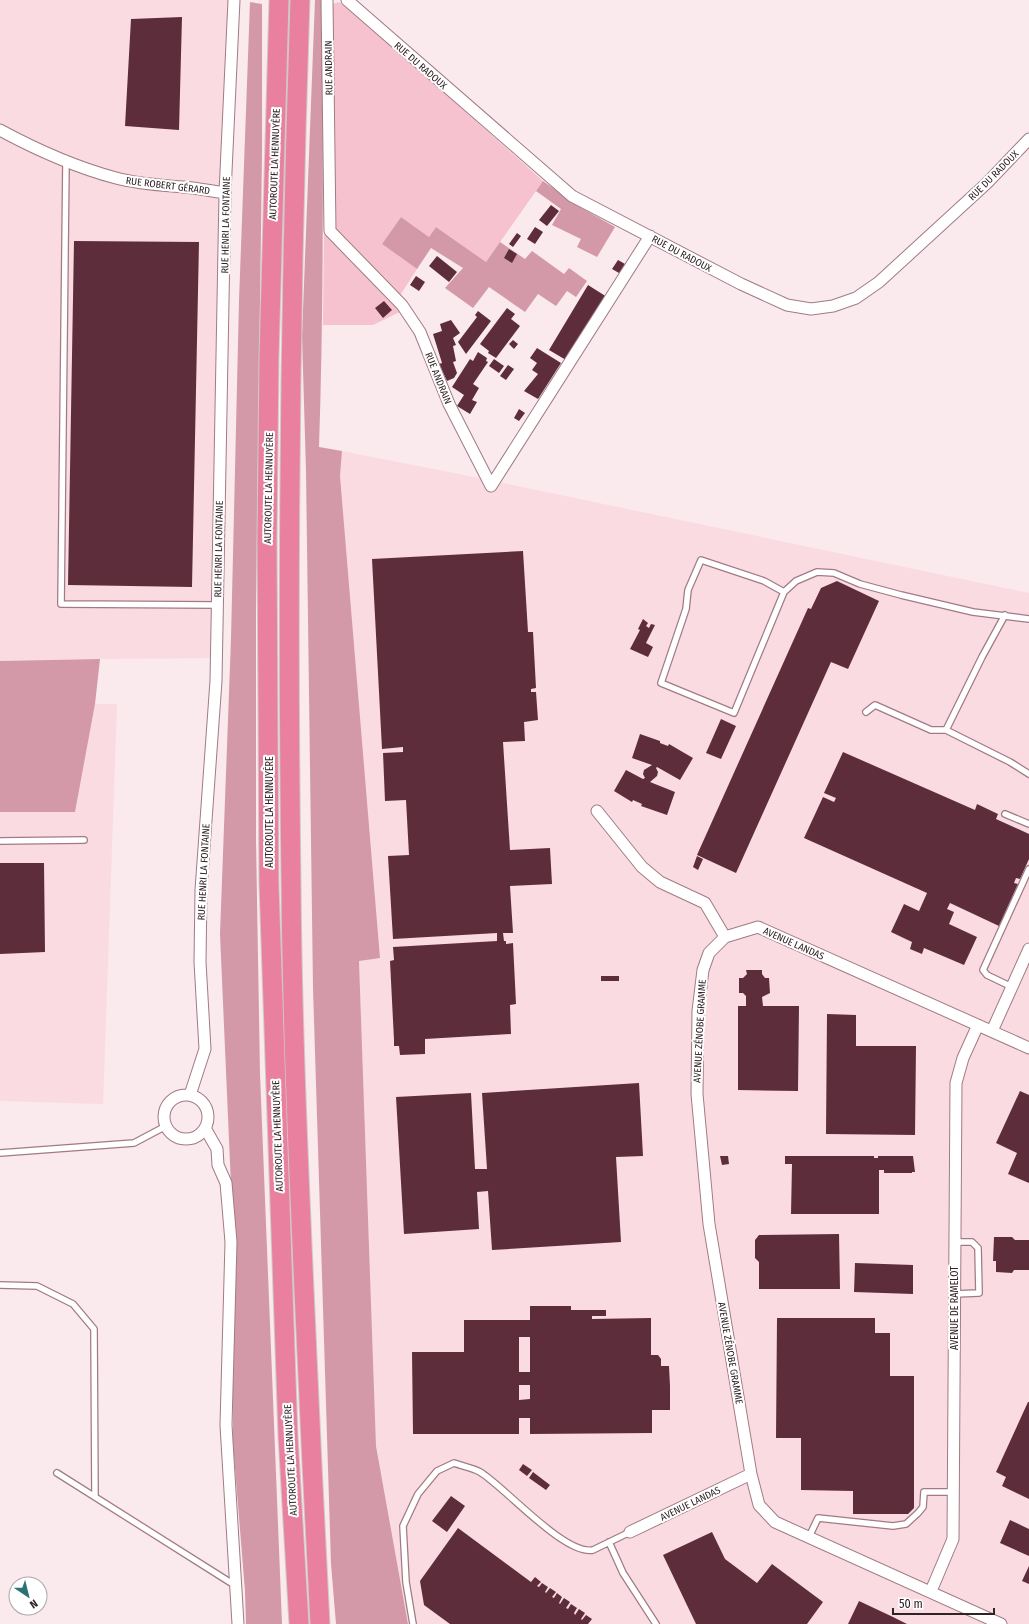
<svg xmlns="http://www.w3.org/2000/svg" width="1029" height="1624" font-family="'Fira Sans Condensed',sans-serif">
  <rect width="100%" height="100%" fill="#fae9ed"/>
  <path fill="#fadbe2" d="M0,0H230L219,658L100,659L0,661Z
    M342,451L479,478L1029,593V1624H408L376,1446L359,960L380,958L340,476Z
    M95,704H117L103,1104L0,1101V812H75Z"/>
  <path fill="#f7c2cf" d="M339,2L388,42L543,181L486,262L436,227L429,237L401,217L382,244L417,269L399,297L337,231L334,220L333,4Z
    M324,234L402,311L373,325H323Z"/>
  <path fill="#d399a8" d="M315,0H322C323,149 324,298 319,447L342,451L340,476L380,958L359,961L376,1446L408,1624H336L331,1564L313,988L306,471L302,336Z
    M250,2L262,4V152L256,606V841L260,1074L282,1624H246L245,1591L233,1443V1231L220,934L231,639L239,301Z
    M543,181L578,206L615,227L597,257L577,247L581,239L552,225L561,209L536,191Z
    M401,217L429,237L436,227L486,262L500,242L525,259L532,251L564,274L569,268L587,281L576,297L567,291L556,306L538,294L525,312L489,287L473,308L445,288L463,268L431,248L417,269L382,244Z
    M100,659L95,704L75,812H0V661Z"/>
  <path fill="#5d2d3b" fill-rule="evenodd" d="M182,17L179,130L125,126L131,19Z
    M551,205L559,211L547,226L539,220Z
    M535,227L543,232L535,244L527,239Z
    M517,233L521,236L513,247L509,244Z
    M74,241L199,242L192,587L68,585Z
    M509,249L517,254L512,263L504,258Z
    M437,256L457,272L449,282L429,266Z
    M618,260L625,264L619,273L612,269Z
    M416,276L425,282L419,291L410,285Z
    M588,285L607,297L566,360L549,350Z
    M384,301L392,310L383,318L375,308Z
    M507,308L515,314L511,319L520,326L496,358L488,353L489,351L480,344Z
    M478,311L491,321L466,354L458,342L477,317L475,315Z
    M451,320L460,333L453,338L456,345L453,346L456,361L453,362L457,373L454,378L447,381L439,364L442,363L433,334L442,331L440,324Z
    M513,340L518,344L514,349L509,344Z
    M537,348L561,363L538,399L524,391L538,374L532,370L537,363L530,358Z
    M478,352L487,358L486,361L488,362L473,384L479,388L472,400L477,402L470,414L457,406L464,395L452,387L470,359L473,361Z
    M494,359L504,366L499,373L489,366Z
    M508,365L514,369L506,380L500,376Z
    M519,409L525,413L519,421L514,418Z
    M523,551L528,632H533L536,688L531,689V692H536L538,720L524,722L525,741L503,742L510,850L550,848L552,884L510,886L513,933H503L504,941H506V944L513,943L516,1004L510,1005L511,1034L425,1039V1054L400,1055L399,1046H394V1040L390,961L394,960L393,947L497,941V933L393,939L388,856L409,855L406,800L385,801L383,753L403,752V747L382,749L372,559Z
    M837,581L879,601L848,669L831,662L736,873L697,855L808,608L811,609L821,588Z
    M643,619L648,623L646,626L649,628L651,624L655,625L646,643L653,647L648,657L630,649L640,630L638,629Z
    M721,719L736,726L721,759L706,753Z
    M640,734L660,741V743L668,746L669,744L693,758L680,780L657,767L656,768L658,772L657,776L650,782L675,792L667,815L641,806L642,804L633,800L632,802L614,791L626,770L643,779L645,778L643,774L644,770L652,765L632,758Z
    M843,752L975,810L977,804L998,814L996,819L1029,834V859L1020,879L1016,878L1014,883L1018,884L999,926L950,903L947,909L954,912L949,924L977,937L964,965L924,948L922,954L910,949L912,942L891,932L904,904L919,911L927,893L804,838L823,797L834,802L836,798L824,793Z
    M697,856L703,859L698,870L693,867Z
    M0,863H44L45,952L0,954Z
    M746,970H762V974L765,978H769L770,993L762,997L763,1006H799L798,1091L738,1090V1006H746V996L743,993H739V978H743L747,974Z
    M601,976H619V981H601Z
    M827,1014L856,1015V1046H916L915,1135L826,1134Z
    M639,1083L643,1156L616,1157L621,1242L492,1250L488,1191L477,1192L479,1229L404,1234L396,1097L471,1093L475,1169H487L482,1093Z
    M1020,1091L1029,1095V1183L1008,1174L1017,1153L996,1143Z
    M720,1156H728L729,1164L722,1165Z
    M785,1156H874V1158H878V1156H913L915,1172H912V1173H884V1170H879V1214H791L792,1164H785Z
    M839,1234L840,1289H759V1262L755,1258V1240L759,1235Z
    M994,1237H1012L1015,1240H1029V1270H1014L1012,1273L996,1272V1261H993Z
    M855,1263L913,1265V1294L854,1292Z
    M530,1306H571V1310H606V1316H592V1319L651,1318V1355H658L661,1359V1366H669L670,1386V1410H652V1433L530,1434V1418H519V1434H413L412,1352H464V1320H530ZM519,1337H530V1372H519ZM519,1385H530V1399L519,1400Z
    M777,1318H875V1333H890V1376H914V1508L908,1514H853V1491L801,1490V1438H776Z
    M1028,1402H1029V1499L1002,1486L1006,1477L996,1472Z
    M523,1464L532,1470L527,1476L519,1470Z
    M533,1472L550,1485L546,1490L529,1478Z
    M451,1496L465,1506L447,1532L432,1521Z
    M1010,1520L1029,1529V1556L1000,1543Z
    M458,1528L531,1582L535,1577L541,1582L537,1586L539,1587L542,1583L548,1587L545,1592L546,1593L550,1588L556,1592L552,1597L554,1598L557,1593L562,1597L559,1603L560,1604L564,1598L570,1602L566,1608L568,1609L571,1604L577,1608L574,1613L575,1615L579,1609L585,1613L581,1619L582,1620L586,1615L592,1619L588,1624H450L424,1605L420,1581Z
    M712,1532L725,1559L757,1583L772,1564L823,1602L807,1624H696L663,1555Z
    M1029,1566V1584L1022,1581Z
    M859,1601L893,1617L907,1624H848Z"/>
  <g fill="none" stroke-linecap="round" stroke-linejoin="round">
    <g stroke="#a17b84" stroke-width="8">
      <path id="lane" d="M66,162L61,604L217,605
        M784,592L764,581L701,560L688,590L686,609L661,683L734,713L784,592L796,581L817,572L834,573L860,584L901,595L973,612L1029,619
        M1005,615L982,657L946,730L1010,762L1029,774
        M866,712L875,705L931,730H946
        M1005,814L1029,824
        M0,841L84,840
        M1012,987L987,975L983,970L1029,869
        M0,1153L134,1143L166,1126
        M0,1285L37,1286L73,1304L94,1329L95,1497
        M954,1294L979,1293L978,1248L972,1242H954
        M57,1473L236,1586
        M809,1537L818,1518L893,1526L906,1524L918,1513L923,1507L924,1492H954
        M609,1542L623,1573L656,1624
        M413,1624L406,1582L403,1526L418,1494L437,1471L454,1463C462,1466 473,1468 480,1472C505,1487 565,1556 593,1550L630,1532"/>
    </g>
    <g stroke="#a17b84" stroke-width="13">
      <path id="street" d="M327,0L330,231L402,305L420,332L449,404L491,486L650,236
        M347,0L572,196L741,284L787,305L811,309L833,306L856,298L879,282L987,183L1029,139
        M0,130C37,150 75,167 116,178C138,184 160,185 183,187C197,188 211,191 225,193
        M597,811L642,867L660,882L705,903L725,937
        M992,1031L1029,949
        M164 1117a22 22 0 1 1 44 0a22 22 0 1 1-44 0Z
        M190,1095L205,1049L200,962L201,890L216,681L225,193L234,0
        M205,1128L217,1149L218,1165L226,1183L231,1242L226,1425L238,1624
        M630,1532L751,1474
        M931,1591L953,1539L956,1083L963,1058L978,1025
        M1001,1624L775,1522L759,1505L751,1474L709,1224L697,1094L698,1011L703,970L709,953L725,937L758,927L1029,1048"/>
    </g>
    <g stroke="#cecacb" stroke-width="21">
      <path id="highway" d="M279,0L269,357L267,540L269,885L288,1436L299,1624
        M300,0C290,294 287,588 291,882C292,1018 298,1154 304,1290C309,1401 314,1513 320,1624"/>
    </g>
    <use href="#lane" stroke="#fff" stroke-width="5.5"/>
    <use href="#street" stroke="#fff" stroke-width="11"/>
    <use href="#highway" stroke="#e9809f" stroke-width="19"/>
  </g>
  <g text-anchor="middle" stroke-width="4" stroke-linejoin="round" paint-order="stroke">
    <g font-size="10" fill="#312226" stroke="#fff">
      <text transform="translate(421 65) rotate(41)" y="4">RUE DU RADOUX</text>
      <text transform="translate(328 68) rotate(-91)" y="4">RUE ANDRAIN</text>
      <text transform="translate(274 164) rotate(-88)" y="4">AUTOROUTE LA HENNUYÈRE</text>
      <text transform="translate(993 175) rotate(-45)" y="4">RUE DU RADOUX</text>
      <text transform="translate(168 185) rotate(7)" y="4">RUE ROBERT GÉRARD</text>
      <text transform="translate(225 225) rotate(-89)" y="4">RUE HENRI LA FONTAINE</text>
      <text transform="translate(682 253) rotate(28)" y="4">RUE DU RADOUX</text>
      <text transform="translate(439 378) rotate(68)" y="4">RUE ANDRAIN</text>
      <text transform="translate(268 488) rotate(-89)" y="4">AUTOROUTE LA HENNUYÈRE</text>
      <text transform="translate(218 549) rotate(-89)" y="4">RUE HENRI LA FONTAINE</text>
      <text transform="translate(269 812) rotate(-90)" y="4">AUTOROUTE LA HENNUYÈRE</text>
      <text transform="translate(203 872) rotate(-87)" y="4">RUE HENRI LA FONTAINE</text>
      <text transform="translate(794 943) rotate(24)" y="4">AVENUE LANDAS</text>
      <text transform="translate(699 1031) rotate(-87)" y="4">AVENUE ZÉNOBE GRAMME</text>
      <text transform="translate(277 1136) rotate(-92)" y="4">AUTOROUTE LA HENNUYÈRE</text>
      <text transform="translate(954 1308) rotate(-90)" y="4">AVENUE DE RAMELOT</text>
      <text transform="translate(731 1353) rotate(80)" y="4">AVENUE ZÉNOBE GRAMME</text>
      <text transform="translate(290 1460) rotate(-93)" y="4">AUTOROUTE LA HENNUYÈRE</text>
      <text transform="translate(690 1503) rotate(-26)" y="4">AVENUE LANDAS</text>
    </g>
  </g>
  <g transform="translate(28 1596) rotate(145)"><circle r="19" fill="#ffffff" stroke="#ada7a8"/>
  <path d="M0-3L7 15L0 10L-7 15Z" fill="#287375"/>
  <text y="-6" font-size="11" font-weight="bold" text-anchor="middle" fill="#312226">N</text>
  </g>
  <path d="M893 1608v6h101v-6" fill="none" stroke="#312226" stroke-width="2"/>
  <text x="899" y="1608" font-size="12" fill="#312226" stroke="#ffffff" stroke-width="3" paint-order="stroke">50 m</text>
</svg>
